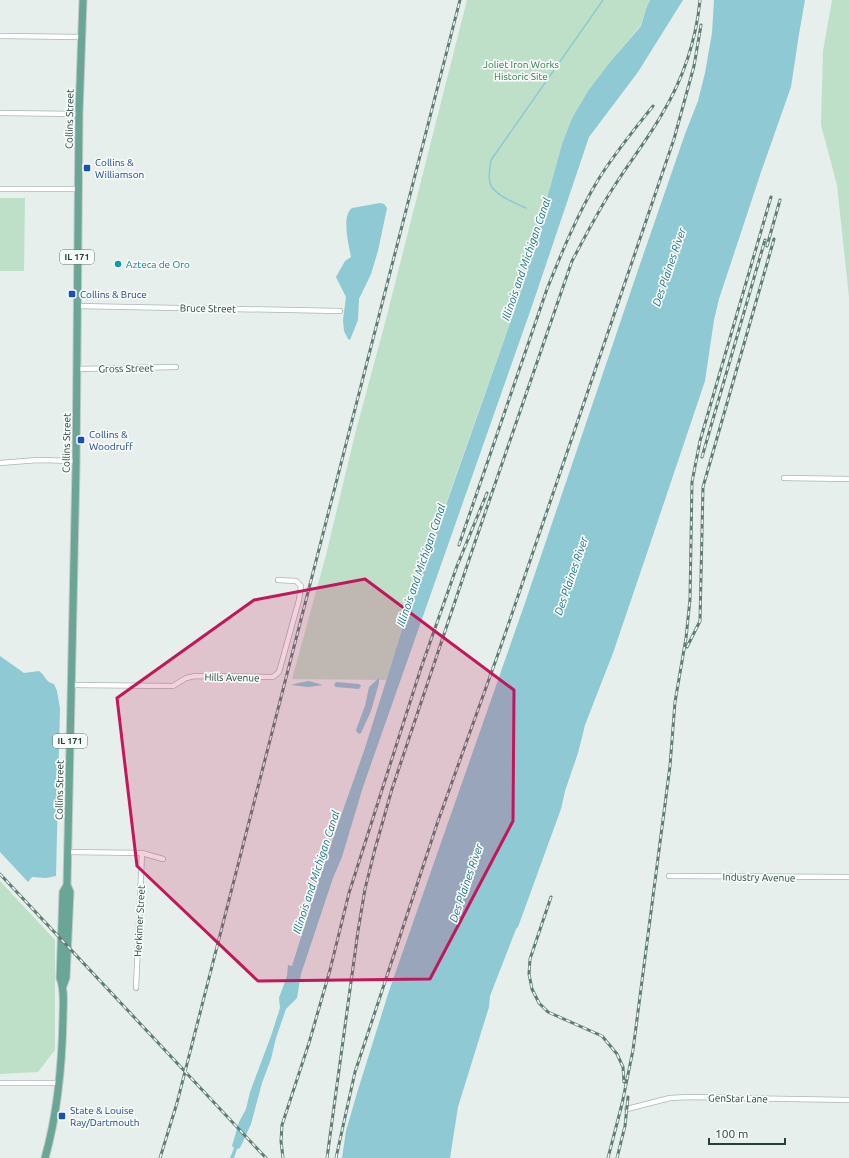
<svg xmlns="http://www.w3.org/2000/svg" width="849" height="1158" font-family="Ubuntu,sans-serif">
  <rect width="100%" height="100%" fill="#e6efeb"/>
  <path fill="#bfe0c8" d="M467,0H650L646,9L641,25L610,62L588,91L572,118L562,144L521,292L443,512L386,680L292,679L326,555L356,430L385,323Z
    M832,0H849V297L837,185L821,125L823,51Z
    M0,198H25L24,271H0Z
    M0,881L55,940V1050L38,1072L0,1074Z"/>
  <path fill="#8ec9d4" d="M650,0H683L638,72L589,137L533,303L363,787L342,857L333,878L301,974L297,998L286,1009L276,1038L271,1059L262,1083L251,1124L240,1148L237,1149L234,1158H230L234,1148L232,1146L239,1122L246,1109L250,1092L271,1036L280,1008L279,998L287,976L288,965L292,966L324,864L365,748L403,627L521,292L562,144L572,118L588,91L610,62L641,26L646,9Z
    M714,0H805L799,34L791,87L761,172L719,299L714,320L705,381L645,559L613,653L585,725L578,753L565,791L561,809L518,927L516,929L490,996L489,1007L458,1107L450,1158H342L346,1131L357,1093L389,991L525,603L637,273L685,134L698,101L705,73L712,33Z
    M380,203L384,204L387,208L378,251L371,274L359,299L358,320L350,340L348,339L344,331L343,320L346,297L336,277L345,261L351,257C349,245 341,216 352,208Z
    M0,656L24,673L39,671C46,676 45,682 54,684L57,691L60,708L56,876L46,878L32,877L28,882L0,852Z
    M379,678V683L371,711L361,733L359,734L356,731L357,727L365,706L369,687Z
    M309,681L323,685L308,687L291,685L298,683Z
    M336,682L359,684L361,686L359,689L336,687L334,685Z"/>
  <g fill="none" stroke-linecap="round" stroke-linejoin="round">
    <path stroke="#8ec9d4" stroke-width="1.5" d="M526,208C516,204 493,194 490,183C488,175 490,168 491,160L603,0"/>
    <g stroke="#a8b8b2" stroke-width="6">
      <path id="street" d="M0,36L81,37
        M0,113L79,114
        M0,189H78
        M77,306L340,311
        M77,369L176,367
        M0,463L38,460L76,461
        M784,478L849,479
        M71,685L173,686L186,678L195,676L273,677L279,672L299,600L301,586L296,581L278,580
        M68,852L142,853L163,859
        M669,876L849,877
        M136,988L142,853
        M0,1083H60
        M627,1109L670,1098L688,1097L849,1100"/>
    </g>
    <g stroke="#c2cac8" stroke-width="9">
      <path id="primary" d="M63,986L66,978L70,892L67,885L76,467L79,114L83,0
        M45,1158C58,1112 62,1065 63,1018C63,1004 65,990 60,978L63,892L67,885"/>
    </g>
    <use href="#street" stroke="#fff" stroke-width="4.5"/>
    <use href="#primary" stroke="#6aa596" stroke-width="7"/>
    <g stroke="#5f7d75" stroke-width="3">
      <path id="rail" d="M767,246L780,200
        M702,457L765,240
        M459,545L547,289C562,252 577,215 598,180C614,154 634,130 653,106
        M687,647L700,621L703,487L774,239
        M0,874L266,1158
        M551,897L530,959L529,974L532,989L539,1003L548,1012L602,1036L617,1054L623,1067L624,1082
        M160,1158L177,1103L210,974L460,0
        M283,1158L281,1141L282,1125L309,1043L330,970L349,893L421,668L457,566L487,493
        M327,1158L358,931L365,889L375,849L392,789L475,542L572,261C586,235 599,209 615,185C630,161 648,139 662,114C683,79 696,41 700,0
        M336,1158L355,1072L377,1006L437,824L502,643L674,139L694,66L701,25
        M608,1158L622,1104L633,1050L670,766L675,702L686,638L690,599L692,482L700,441L771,197
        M617,1158L625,1126L628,1097"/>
    </g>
    <use href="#rail" stroke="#f7fbf9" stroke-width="1.5" stroke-dasharray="4.5" stroke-linecap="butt"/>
  </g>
  <path fill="#c2185b" fill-opacity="0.2" stroke="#c2185b" stroke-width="3" stroke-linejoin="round" d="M365,579L514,690L513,821L430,979L258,981L137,866L117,698L254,600Z"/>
  <g fill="#1a4fb4" stroke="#f7fbf9" stroke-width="1.5">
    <rect x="83" y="164" width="8" height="8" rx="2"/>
    <rect x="68" y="290" width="8" height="8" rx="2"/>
    <rect x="77" y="436" width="8" height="8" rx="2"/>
    <rect x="58" y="1112" width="8" height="8" rx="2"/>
  </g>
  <circle fill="#0f9aa8" stroke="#f7fbf9" stroke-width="1.5" cx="118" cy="264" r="4"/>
  <g text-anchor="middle" stroke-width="3.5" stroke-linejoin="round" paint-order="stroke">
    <g fill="#f7fbf9" stroke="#637a73" stroke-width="1">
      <rect x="60" y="250" width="34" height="14" rx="3"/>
      <rect x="53" y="734" width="34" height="14" rx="3"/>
    </g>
    <g font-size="9" font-weight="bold" fill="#24423a">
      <text x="77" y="260">IL 171</text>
      <text x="70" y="744">IL 171</text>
    </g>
    <g font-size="10" fill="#2d7a4b" stroke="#f7fbf9">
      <text x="521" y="68">Joliet Iron Works<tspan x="521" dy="12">Historic Site</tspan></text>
    </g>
    <g font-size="10" fill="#24423a" stroke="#f7fbf9">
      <text transform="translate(69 119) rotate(-89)" y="4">Collins Street</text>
      <text transform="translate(208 308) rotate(1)" y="4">Bruce Street</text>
      <text transform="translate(126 368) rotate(-1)" y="4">Gross Street</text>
      <text transform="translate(66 443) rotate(-89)" y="4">Collins Street</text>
      <text transform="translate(232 677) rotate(1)" y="4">Hills Avenue</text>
      <text transform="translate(59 790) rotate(-89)" y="4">Collins Street</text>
      <text transform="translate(759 877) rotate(1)" y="4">Industry Avenue</text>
      <text transform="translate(139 921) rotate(-87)" y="4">Herkimer Street</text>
      <text transform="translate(738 1098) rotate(1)" y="4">GenStar Lane</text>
    </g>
    <g font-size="10" fill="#164399" stroke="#f7fbf9" text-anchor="start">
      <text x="95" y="166">Collins &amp;<tspan x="95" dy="12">Williamson</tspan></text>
      <text x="80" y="298">Collins &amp; Bruce</text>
      <text x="89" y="438">Collins &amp;<tspan x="89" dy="12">Woodruff</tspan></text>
      <text x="70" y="1114">State &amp; Louise<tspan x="70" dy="12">Ray/Dartmouth</tspan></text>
    </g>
    <g font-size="10" fill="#0d838f" stroke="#f7fbf9" text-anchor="start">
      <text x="126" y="268">Azteca de Oro</text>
    </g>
    <g font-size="11" font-style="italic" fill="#1c6f80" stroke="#f7fbf9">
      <text transform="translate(526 259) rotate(-71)" y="4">Illinois and Michigan Canal</text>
      <text transform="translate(669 267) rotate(-71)" y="4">Des Plaines River</text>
      <text transform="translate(421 565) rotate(-71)" y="4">Illinois and Michigan Canal</text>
      <text transform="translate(571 576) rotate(-71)" y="4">Des Plaines River</text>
      <text transform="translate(316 872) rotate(-72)" y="4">Illinois and Michigan Canal</text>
      <text transform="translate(466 883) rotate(-71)" y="4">Des Plaines River</text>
    </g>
  </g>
  <path d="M709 1138v6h76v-6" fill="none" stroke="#24423a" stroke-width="2"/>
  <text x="715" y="1138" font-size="12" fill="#24423a" stroke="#f7fbf9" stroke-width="3" paint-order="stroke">100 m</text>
</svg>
